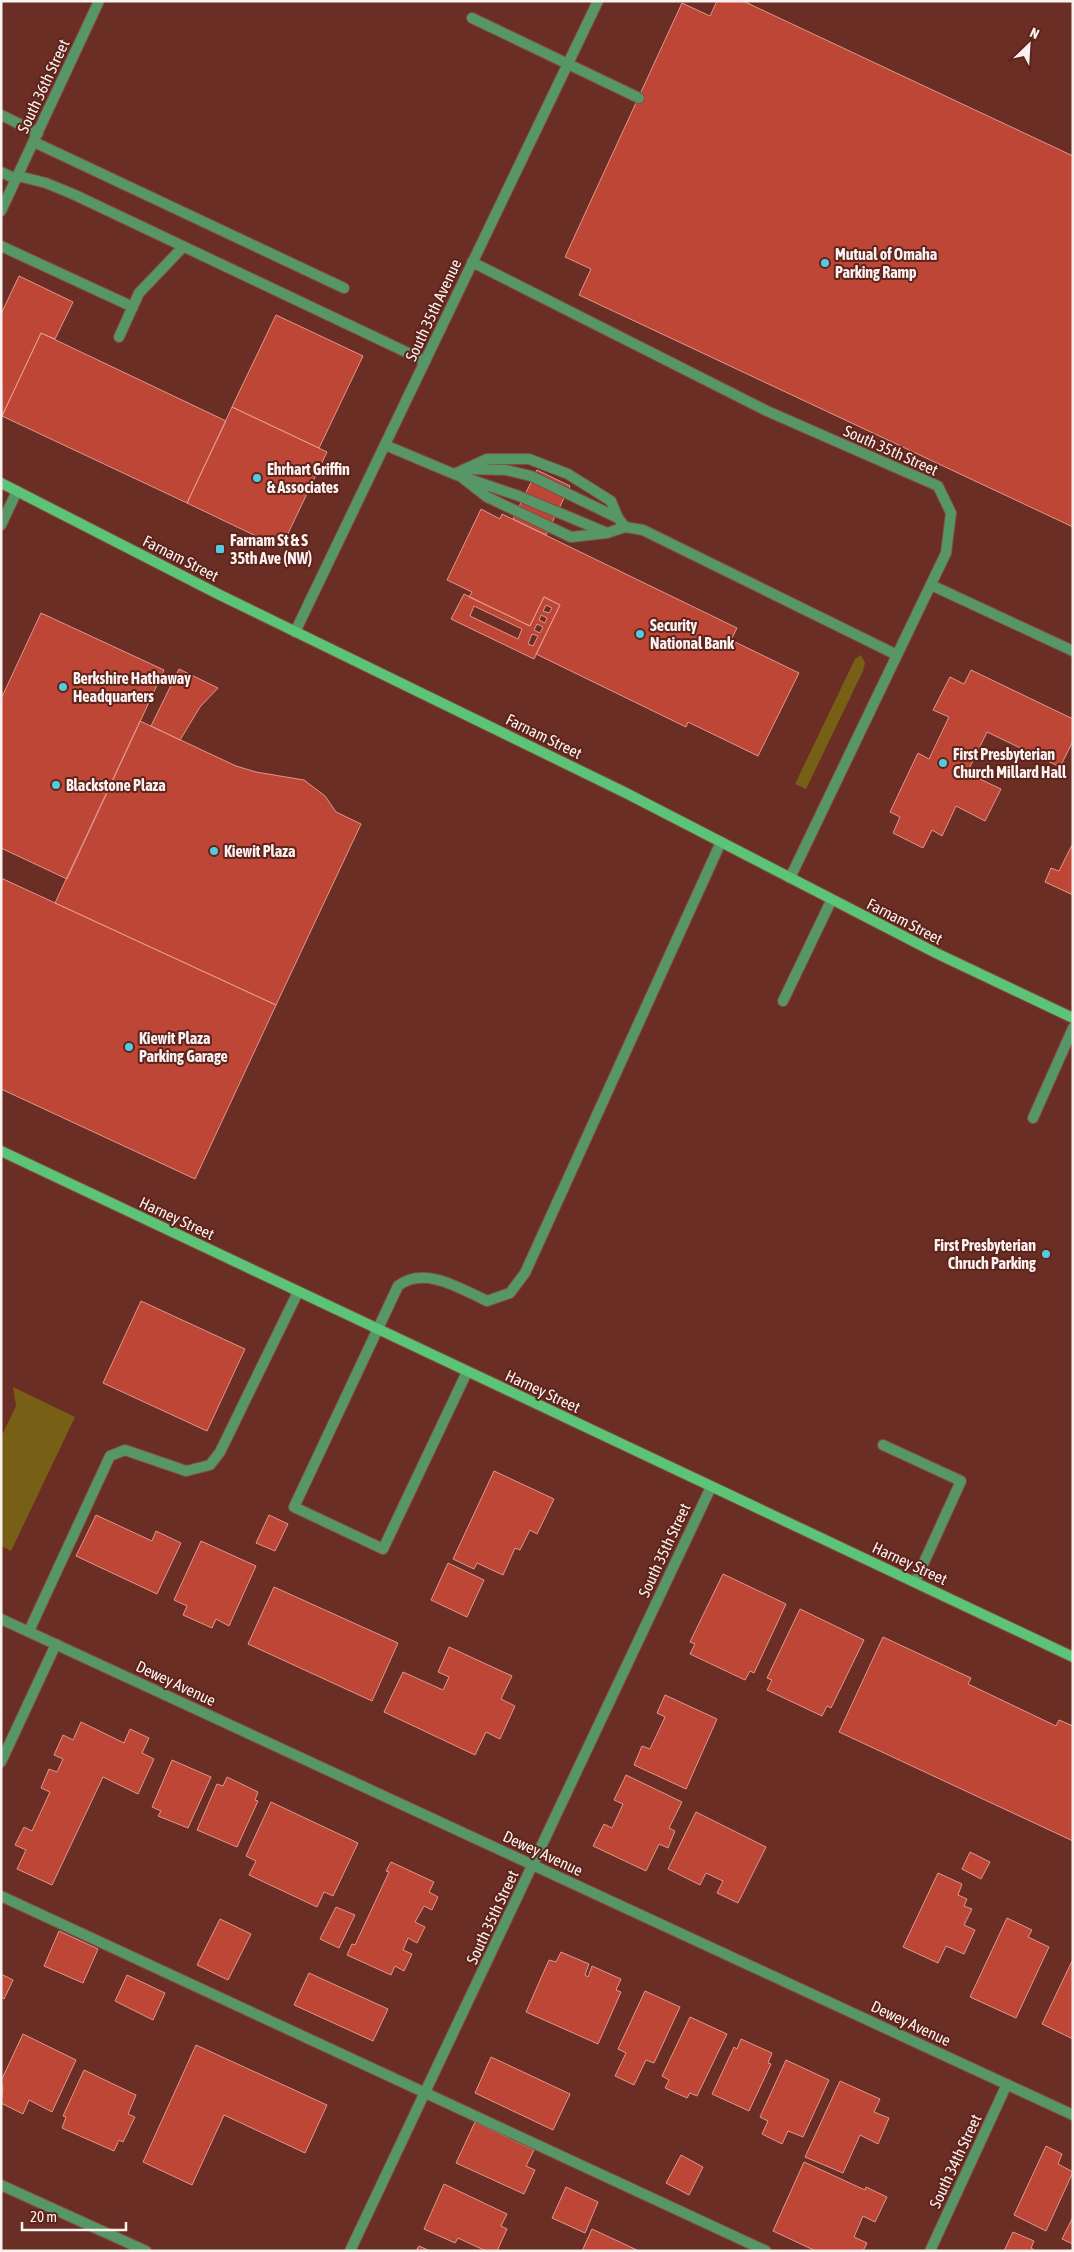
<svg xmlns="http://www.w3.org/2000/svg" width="1074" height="2252" font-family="'Asap Condensed',sans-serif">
  <rect width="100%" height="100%" fill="#6a2e25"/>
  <path fill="#775f16" d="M861,655L865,663L863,671L806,789L795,784L855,659Z
    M13,1387L75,1417L11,1551L1,1546V1437L16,1406Z"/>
  <path fill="#bd4637" stroke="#df988c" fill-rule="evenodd" d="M717,1H743L1073,156V527L579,295L591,269L565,257L682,3L710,16Z
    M19,276L73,302L55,339L41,333L2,416L1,314Z
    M276,315L363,356L319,448L232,407Z
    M41,333L226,421L187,503L2,416Z
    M232,407L327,452L281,548L187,503Z
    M537,470L570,486L546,535L513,519Z
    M481,509L500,519L502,514L737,628L731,640L799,673L758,756L688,722L686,727L536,654L560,605L544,597L530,626L469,597L472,592L447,580Z
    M464,594L530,626L544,597L560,605L534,659L451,619ZM546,605L552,608L549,613L543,611ZM474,606L522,629L518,639L470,616ZM541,615L547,618L545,623L539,620ZM537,624L543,627L540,633L534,630ZM532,634L538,636L533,646L528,644Z
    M41,613L164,670L67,879L1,848V699Z
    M179,669L218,688L200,707L180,740L151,726Z
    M971,670L1073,719V741L1060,767L987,732L967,773L1001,789L985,821L956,806L942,836L932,830L923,848L893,833L900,817L890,812L918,753L929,759L949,717L933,710L950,677L964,684Z
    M140,721L236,766L256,772L304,780L325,796L336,812L361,824L276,1005L55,903Z
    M1072,845H1073V895L1045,882L1051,868L1059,871Z
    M1,878L276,1005L195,1179L1,1089Z
    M141,1301L245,1349L207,1431L103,1383Z
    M494,1471L554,1499L537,1534L530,1530L520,1550L515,1548L503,1575L477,1563L474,1569L453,1559Z
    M96,1515L152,1541L156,1531L181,1543L157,1594L76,1556Z
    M269,1515L288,1524L275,1551L256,1543Z
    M201,1541L256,1566L229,1626L216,1619L212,1628L183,1615L187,1606L174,1600Z
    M448,1563L484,1580L467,1617L431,1600Z
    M723,1574L786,1604L754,1673L750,1671L745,1680L690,1654L695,1644L690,1642Z
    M274,1587L398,1643L372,1701L248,1644Z
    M800,1609L864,1640L831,1708L827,1706L822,1716L767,1690L772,1680L767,1678Z
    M883,1637L971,1678L968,1684L1056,1726L1059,1720L1073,1726V1841L839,1732Z
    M449,1647L512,1676L501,1699L515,1706L500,1739L486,1732L475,1755L384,1712L403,1672L443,1690L449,1677L438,1672Z
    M665,1695L717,1719L686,1789L634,1765L642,1746L650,1749L665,1717L657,1713Z
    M81,1722L124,1743L130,1729L149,1738L142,1753L154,1759L138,1794L103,1777L52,1885L17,1869L26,1850L15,1845L24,1827L32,1831L50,1792L41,1788L49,1769L57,1772L63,1759L54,1755L63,1735L73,1740Z
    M172,1760L211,1777L188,1828L158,1816L161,1811L152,1807Z
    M626,1775L682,1802L669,1828L675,1831L668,1848L659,1844L646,1871L593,1846L604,1824L612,1828L623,1804L614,1800Z
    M227,1777L258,1792L255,1800L258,1801L237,1847L197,1830L217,1784L223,1786Z
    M271,1802L358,1843L333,1896L324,1892L317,1907L249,1875L256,1861L246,1856Z
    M696,1812L766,1847L738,1903L717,1893L723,1881L706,1873L700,1885L668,1869Z
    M970,1852L990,1862L981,1879L962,1869Z
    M391,1862L434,1882L429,1892L438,1897L432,1910L424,1906L415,1922L425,1927L417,1943L408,1938L403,1950L412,1954L404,1971L395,1966L391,1975L347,1955L352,1944L355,1945L389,1872L386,1871Z
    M938,1873L962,1884L958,1895L967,1899L964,1906L972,1909L964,1925L975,1930L964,1954L946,1946L938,1963L903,1947Z
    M336,1907L355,1915L339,1948L320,1939Z
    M1007,1918L1032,1930L1028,1937L1049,1947L1016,2018L970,1997Z
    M220,1919L251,1934L228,1980L197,1965Z
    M59,1931L98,1949L83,1983L44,1966Z
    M561,1952L589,1964L585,1975L588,1977L592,1966L621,1979L616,1990L621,1992L598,2044L526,2012L549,1960L556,1962Z
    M1072,1961L1073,1962V2039L1042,2024Z
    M309,1973L388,2009L373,2041L294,2005Z
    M1,1974L13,1980L4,1999L1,1997Z
    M127,1975L165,1993L153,2020L115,2001Z
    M645,1991L680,2007L654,2063L646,2060L634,2085L615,2076L626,2053L618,2049Z
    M690,2017L727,2034L697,2096L690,2093L687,2098L665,2088L669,2080L662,2076Z
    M23,2034L76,2060L52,2112L29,2100L23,2114L1,2103L3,2088L1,2081Z
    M741,2039L772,2053L768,2063L771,2064L749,2111L712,2094L734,2047L737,2049Z
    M196,2045L327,2105L305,2153L224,2115L192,2185L143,2162Z
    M491,2057L570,2094L553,2130L475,2093Z
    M786,2060L829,2080L803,2137L788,2131L782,2144L762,2134L768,2121L760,2117Z
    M84,2070L136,2095L128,2114L135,2117L123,2142L119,2140L114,2151L62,2128L66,2117L63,2116Z
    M840,2081L880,2099L874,2112L889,2118L878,2144L860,2135L843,2173L805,2157Z
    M475,2122L534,2150L526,2166L535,2170L524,2194L456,2163Z
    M1046,2146L1062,2154L1058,2164L1073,2172L1046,2231L1014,2215Z
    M681,2155L703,2167L689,2195L666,2183Z
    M804,2162L865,2190L866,2187L887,2197L875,2222L863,2216L854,2237L867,2243L863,2251H816L773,2231Z
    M444,2184L507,2214L501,2226L507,2229L497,2251H486L458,2238L455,2243L424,2229Z
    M566,2187L598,2202L585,2233L552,2218Z
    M1073,2217V2244L1062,2239Z
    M592,2229L639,2251H582Z
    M1013,2232L1034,2241L1031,2248L1036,2251H1004Z
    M419,2246L430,2251H416Z"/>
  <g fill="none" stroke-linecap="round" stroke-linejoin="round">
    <g stroke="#814d45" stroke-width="12">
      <path id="service" d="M472,18L639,98
        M1,115L38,133
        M34,142L344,288
        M1,172L16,179
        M18,176L46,183L75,195L425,361
        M1,246L133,307
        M472,262L767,411L938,486L951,513L946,553L790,878
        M119,337L139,293L183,247
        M385,445L454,474L519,496L605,532
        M469,469L506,470L531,476L618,518
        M454,474L487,459H529L568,474L611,501L618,518L625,527
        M459,475L487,497L571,537L607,533L625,527L643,530L897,655
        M931,585L1073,651
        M783,1001L831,901
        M1033,1118L1073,1028
        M467,1372L383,1549L294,1507L398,1286C424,1265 461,1289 487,1301L510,1293L525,1273L721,842
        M883,1445L961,1481L915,1582
        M29,1631L110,1456L125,1450L186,1471L210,1465L220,1452L298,1292
        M1,1896L766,2251"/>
    </g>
    <g stroke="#814d45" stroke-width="12">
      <path id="minor" d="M1,211L99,1
        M295,632L598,1
        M1,1619L1073,2115
        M1,1762L56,1644
        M1,2185L146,2251
        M350,2251L711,1487
        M930,2251L1007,2084"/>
    </g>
    <g stroke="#814d45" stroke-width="12">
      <path id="tertiary" d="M1,525L17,491"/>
    </g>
    <g stroke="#814d45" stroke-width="12">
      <path id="secondary" d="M1,483L218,594L626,793L936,953L1073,1018
        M1,1151L1073,1657"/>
    </g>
    <use href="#service" stroke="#579666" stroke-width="10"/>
    <use href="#minor" stroke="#579666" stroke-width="10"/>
    <use href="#tertiary" stroke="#579666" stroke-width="10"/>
    <use href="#secondary" stroke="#5bc477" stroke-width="10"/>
  </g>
  <g fill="#54cade" stroke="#5e231b" stroke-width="2">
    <circle cx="825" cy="263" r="5"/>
    <circle cx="257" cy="478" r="5"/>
    <rect x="215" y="544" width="10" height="10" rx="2.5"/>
    <circle cx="640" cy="634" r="5"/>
    <circle cx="63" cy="687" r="5"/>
    <circle cx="943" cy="763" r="5"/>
    <circle cx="56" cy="785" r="5"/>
    <circle cx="214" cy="851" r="5"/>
    <circle cx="129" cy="1047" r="5"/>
    <circle cx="1046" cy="1254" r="5"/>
  </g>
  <g text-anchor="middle" stroke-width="4" stroke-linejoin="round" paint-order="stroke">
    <g font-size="16" fill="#faf2f0" stroke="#5e231b">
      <text transform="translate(43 86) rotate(-65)" y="6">South 36th Street</text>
      <text transform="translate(433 310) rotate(-65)" y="6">South 35th Avenue</text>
      <text transform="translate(891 450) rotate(24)" y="6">South 35th Street</text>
      <text transform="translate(181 558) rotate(27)" y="6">Farnam Street</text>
      <text transform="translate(544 736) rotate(26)" y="6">Farnam Street</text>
      <text transform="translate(905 921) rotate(27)" y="6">Farnam Street</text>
      <text transform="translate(177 1218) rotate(25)" y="6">Harney Street</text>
      <text transform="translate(543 1391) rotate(25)" y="6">Harney Street</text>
      <text transform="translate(664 1550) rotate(-65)" y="6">South 35th Street</text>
      <text transform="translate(910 1563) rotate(25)" y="6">Harney Street</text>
      <text transform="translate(176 1683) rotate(25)" y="6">Dewey Avenue</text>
      <text transform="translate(543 1853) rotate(25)" y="6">Dewey Avenue</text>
      <text transform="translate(492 1917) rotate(-65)" y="6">South 35th Street</text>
      <text transform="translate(911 2023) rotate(25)" y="6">Dewey Avenue</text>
      <text transform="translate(955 2161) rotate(-65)" y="6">South 34th Street</text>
    </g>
    <g font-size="16" font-weight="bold" fill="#faf2f0" stroke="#5e231b" text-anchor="start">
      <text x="835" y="260">Mutual of Omaha<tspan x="835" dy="18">Parking Ramp</tspan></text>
      <text x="267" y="475">Ehrhart Griffin<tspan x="267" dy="18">&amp; Associates</tspan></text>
      <text x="230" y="546">Farnam St &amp; S<tspan x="230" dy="18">35th Ave (NW)</tspan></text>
      <text x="650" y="631">Security<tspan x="650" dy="18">National Bank</tspan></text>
      <text x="73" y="684">Berkshire Hathaway<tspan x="73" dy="18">Headquarters</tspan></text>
      <text x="953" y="760">First Presbyterian<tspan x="953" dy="18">Church Millard Hall</tspan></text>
      <text x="66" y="791">Blackstone Plaza</text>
      <text x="224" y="857">Kiewit Plaza</text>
      <text x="139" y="1044">Kiewit Plaza<tspan x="139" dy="18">Parking Garage</tspan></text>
      <text x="1036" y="1251" text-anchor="end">First Presbyterian<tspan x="1036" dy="18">Chruch Parking</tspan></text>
    </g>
  </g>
  <rect width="1074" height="2252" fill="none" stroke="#faf2f0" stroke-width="5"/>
  <g transform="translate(1029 45) rotate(25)" stroke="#5e231b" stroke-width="4" paint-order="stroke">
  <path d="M0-4L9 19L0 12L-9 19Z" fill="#faf2f0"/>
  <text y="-8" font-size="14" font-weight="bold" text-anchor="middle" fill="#faf2f0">N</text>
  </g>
  <path d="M22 2222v8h104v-8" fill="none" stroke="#faf2f0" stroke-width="2.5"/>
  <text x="30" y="2222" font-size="15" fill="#faf2f0" stroke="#5e231b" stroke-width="4" paint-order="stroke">20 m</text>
</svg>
